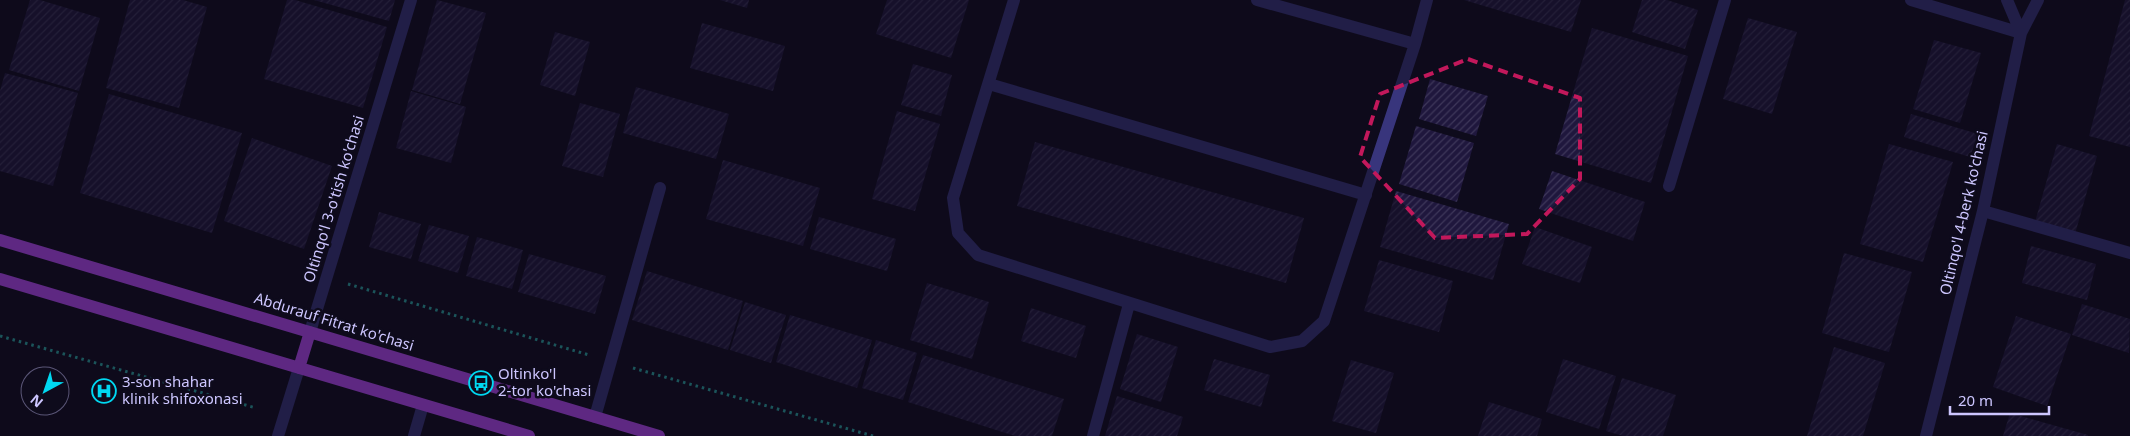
<svg xmlns="http://www.w3.org/2000/svg" width="2130" height="436" font-family="'Noto Sans',sans-serif">
  <defs>
    <pattern id="building-hatch" width="6" height="6" patternUnits="userSpaceOnUse" patternTransform="scale(1.25)"><rect width="6" height="6" fill="#1f173d"/><path d="M-1 1l2-2M0 6l6-6M5 7l2-2" fill="none" stroke="#3e375a"/></pattern>
  </defs>
  <rect width="100%" height="100%" fill="#0e0b1c"/>
  <path fill="url(#building-hatch)" d="M30,0H40L100,18L79,91L9,70Z
    M130,0H183L207,7L179,108L106,88Z
    M287,0H295L387,27L363,108L264,79Z
    M314,0H395L389,21Z
    M437,0L486,13L460,104L412,90Z
    M720,0H749L747,8Z
    M887,0H969L951,58L876,34Z
    M1464,0H1581L1571,32Z
    M1642,0H1667L1698,10L1685,49L1632,32Z
    M2125,0H2130V147L2089,136Z
    M1748,18L1797,32L1772,114L1723,99Z
    M702,23L785,46L773,91L690,68Z
    M1592,28L1688,56L1651,183L1555,154Z
    M555,32L590,42L575,96L540,85Z
    M1934,40L1981,53L1960,123L1913,109Z
    M913,64L952,75L941,116L901,105Z
    M5,73L78,93L53,186L0,171V91Z
    M1430,79L1488,96L1476,136L1419,119Z
    M636,87L729,114L716,159L623,133Z
    M411,91L466,107L451,163L396,148Z
    M109,94L242,133L212,233L80,193Z
    M580,103L620,114L603,177L562,166Z
    M897,111L940,124L915,211L872,199Z
    M1911,114L1978,134L1970,157L1904,137Z
    M1416,126L1474,143L1457,202L1399,184Z
    M252,138L332,166L304,249L224,221Z
    M1035,142L1304,218L1286,283L1017,206Z
    M1889,144L1953,162L1923,262L1860,244Z
    M2057,144L2097,156L2075,234L2035,222Z
    M723,160L820,188L803,246L706,219Z
    M1552,171L1645,202L1633,241L1539,209Z
    M1396,191L1509,224L1493,280L1380,247Z
    M379,212L421,224L411,259L369,247Z
    M819,217L896,239L887,271L810,249Z
    M429,225L469,236L458,273L418,261Z
    M1535,227L1592,247L1580,283L1522,264Z
    M477,237L523,250L512,289L466,276Z
    M2031,246L2096,264L2087,300L2022,283Z
    M1844,253L1912,272L1889,352L1822,333Z
    M529,254L606,276L595,314L518,292Z
    M1379,260L1453,281L1439,332L1364,311Z
    M647,271L743,301L728,350L632,320Z
    M927,283L989,302L972,359L910,340Z
    M745,302L786,315L771,363L730,350Z
    M2082,304L2130,319L2129,353L2072,335Z
    M1031,308L1086,326L1076,358L1021,341Z
    M790,315L872,340L857,388L776,362Z
    M2016,316L2071,334L2047,406L1993,387Z
    M1137,334L1178,347L1161,402L1120,389Z
    M876,340L917,353L903,400L862,388Z
    M1834,347L1885,363L1863,436H1807Z
    M923,355L1064,399L1052,436H1015L908,402Z
    M1214,359L1270,375L1261,407L1204,390Z
    M1563,359L1616,376L1599,429L1546,412Z
    M1351,360L1394,373L1376,433L1332,421Z
    M1622,378L1676,395L1663,436H1623L1606,431Z
    M1117,396L1183,417L1177,436H1105Z
    M1489,402L1542,419L1537,436H1478Z
    M2010,413L2088,435V436H2003Z"/>
  <g fill="none" stroke-linecap="round" stroke-linejoin="round">
    <path stroke="#2baea7" stroke-width="3" stroke-dasharray="2.5 4" stroke-linecap="butt" d="M348,284L589,355
      M0,336L256,408
      M633,368L873,436"/>
    <path stroke="#38357c" stroke-width="12" d="M1014,0L953,198L958,233L978,255L1270,347L1302,341L1324,321L1415,44L1427,0
      M1257,0L1415,44
      M1911,0L2021,33
      M2007,0L2021,33
      M989,84L1366,195
      M1669,186L1725,0
      M1983,211L2130,253
      M310,332L411,0
      M595,417L660,188
      M278,436L299,368
      M414,436L423,405
      M1093,436L1129,304
      M1926,436L1983,211L2021,33L2038,0"/>
    <path stroke="#be4dff" stroke-width="12" d="M0,240L659,436
      M0,279L529,436
      M299,368L310,332"/>
  </g>
  <path d="M0 0H2130V436H0ZM1468,59L1580,98V179L1527,234L1435,238L1360,157L1380,94Z" fill="#0e0b1c" fill-opacity=".55" fill-rule="evenodd"/>
  <path fill="none" stroke="#c2185b" stroke-width="4" stroke-dasharray="10 6" stroke-linejoin="round" d="M1468,59L1580,98V179L1527,234L1435,238L1360,157L1380,94Z"/>
  <defs>
    <g id="bus-ring" transform="scale(1.25)"><circle r="9.5" fill="#0e0b1c" stroke="#00d8f1" stroke-width="1.5"/><path d="M-5-6H5V4H4V6H2V4H-2V6H-4V4H-5ZM-3.5-4V0h7V-4ZM-3.5 1.2v1.5H-2V1.2ZM2 1.2v1.5H3.5V1.2Z" fill="#00d8f1"/></g>
    <g id="hospital-ring" transform="scale(1.25)"><circle r="9.5" fill="#0e0b1c" stroke="#00d8f1" stroke-width="1.5"/><path d="M-5-5h3v3.5h4V-5h3V5h-3V1.5h-4V5h-3Z" fill="#00d8f1"/></g>
  </defs>
  <g fill-rule="evenodd">
    <use href="#bus-ring" x="481" y="383"/>
    <use href="#hospital-ring" x="104" y="391"/>
  </g>
  <g text-anchor="middle" stroke-width="5" stroke-linejoin="round" paint-order="stroke">
    <g font-size="15" fill="#cdc6ff" stroke="#0e0b1c">
      <text transform="translate(334 199) rotate(-73)" y="5">Oltinqo'l 3-o'tish ko'chasi</text>
      <text transform="translate(1964 213) rotate(-77)" y="5">Oltinqo'l 4-berk ko'chasi</text>
      <text transform="translate(334 322) rotate(17)" y="5">Abdurauf Fitrat ko'chasi</text>
    </g>
    <g font-size="15" fill="#cdc6ff" stroke="#0e0b1c" text-anchor="start">
      <text x="498" y="379">Oltinko'l<tspan x="498" dy="17">2-tor ko'chasi</tspan></text>
      <text x="122" y="387">3-son shahar<tspan x="122" dy="17">klinik shifoxonasi</tspan></text>
    </g>
  </g>
  <g transform="translate(45 391) rotate(220)"><circle r="24" fill="#0e0b1c" stroke="#5a5677"/>
  <path d="M0-4L9 19L0 12L-9 19Z" fill="#00d8f1"/>
  <text y="-8" font-size="14" font-weight="bold" text-anchor="middle" fill="#cdc6ff">N</text>
  </g>
  <path d="M1950 406v8h99v-8" fill="none" stroke="#cdc6ff" stroke-width="2.5"/>
  <text x="1958" y="406" font-size="15" fill="#cdc6ff" stroke="#0e0b1c" stroke-width="4" paint-order="stroke">20 m</text>
</svg>
